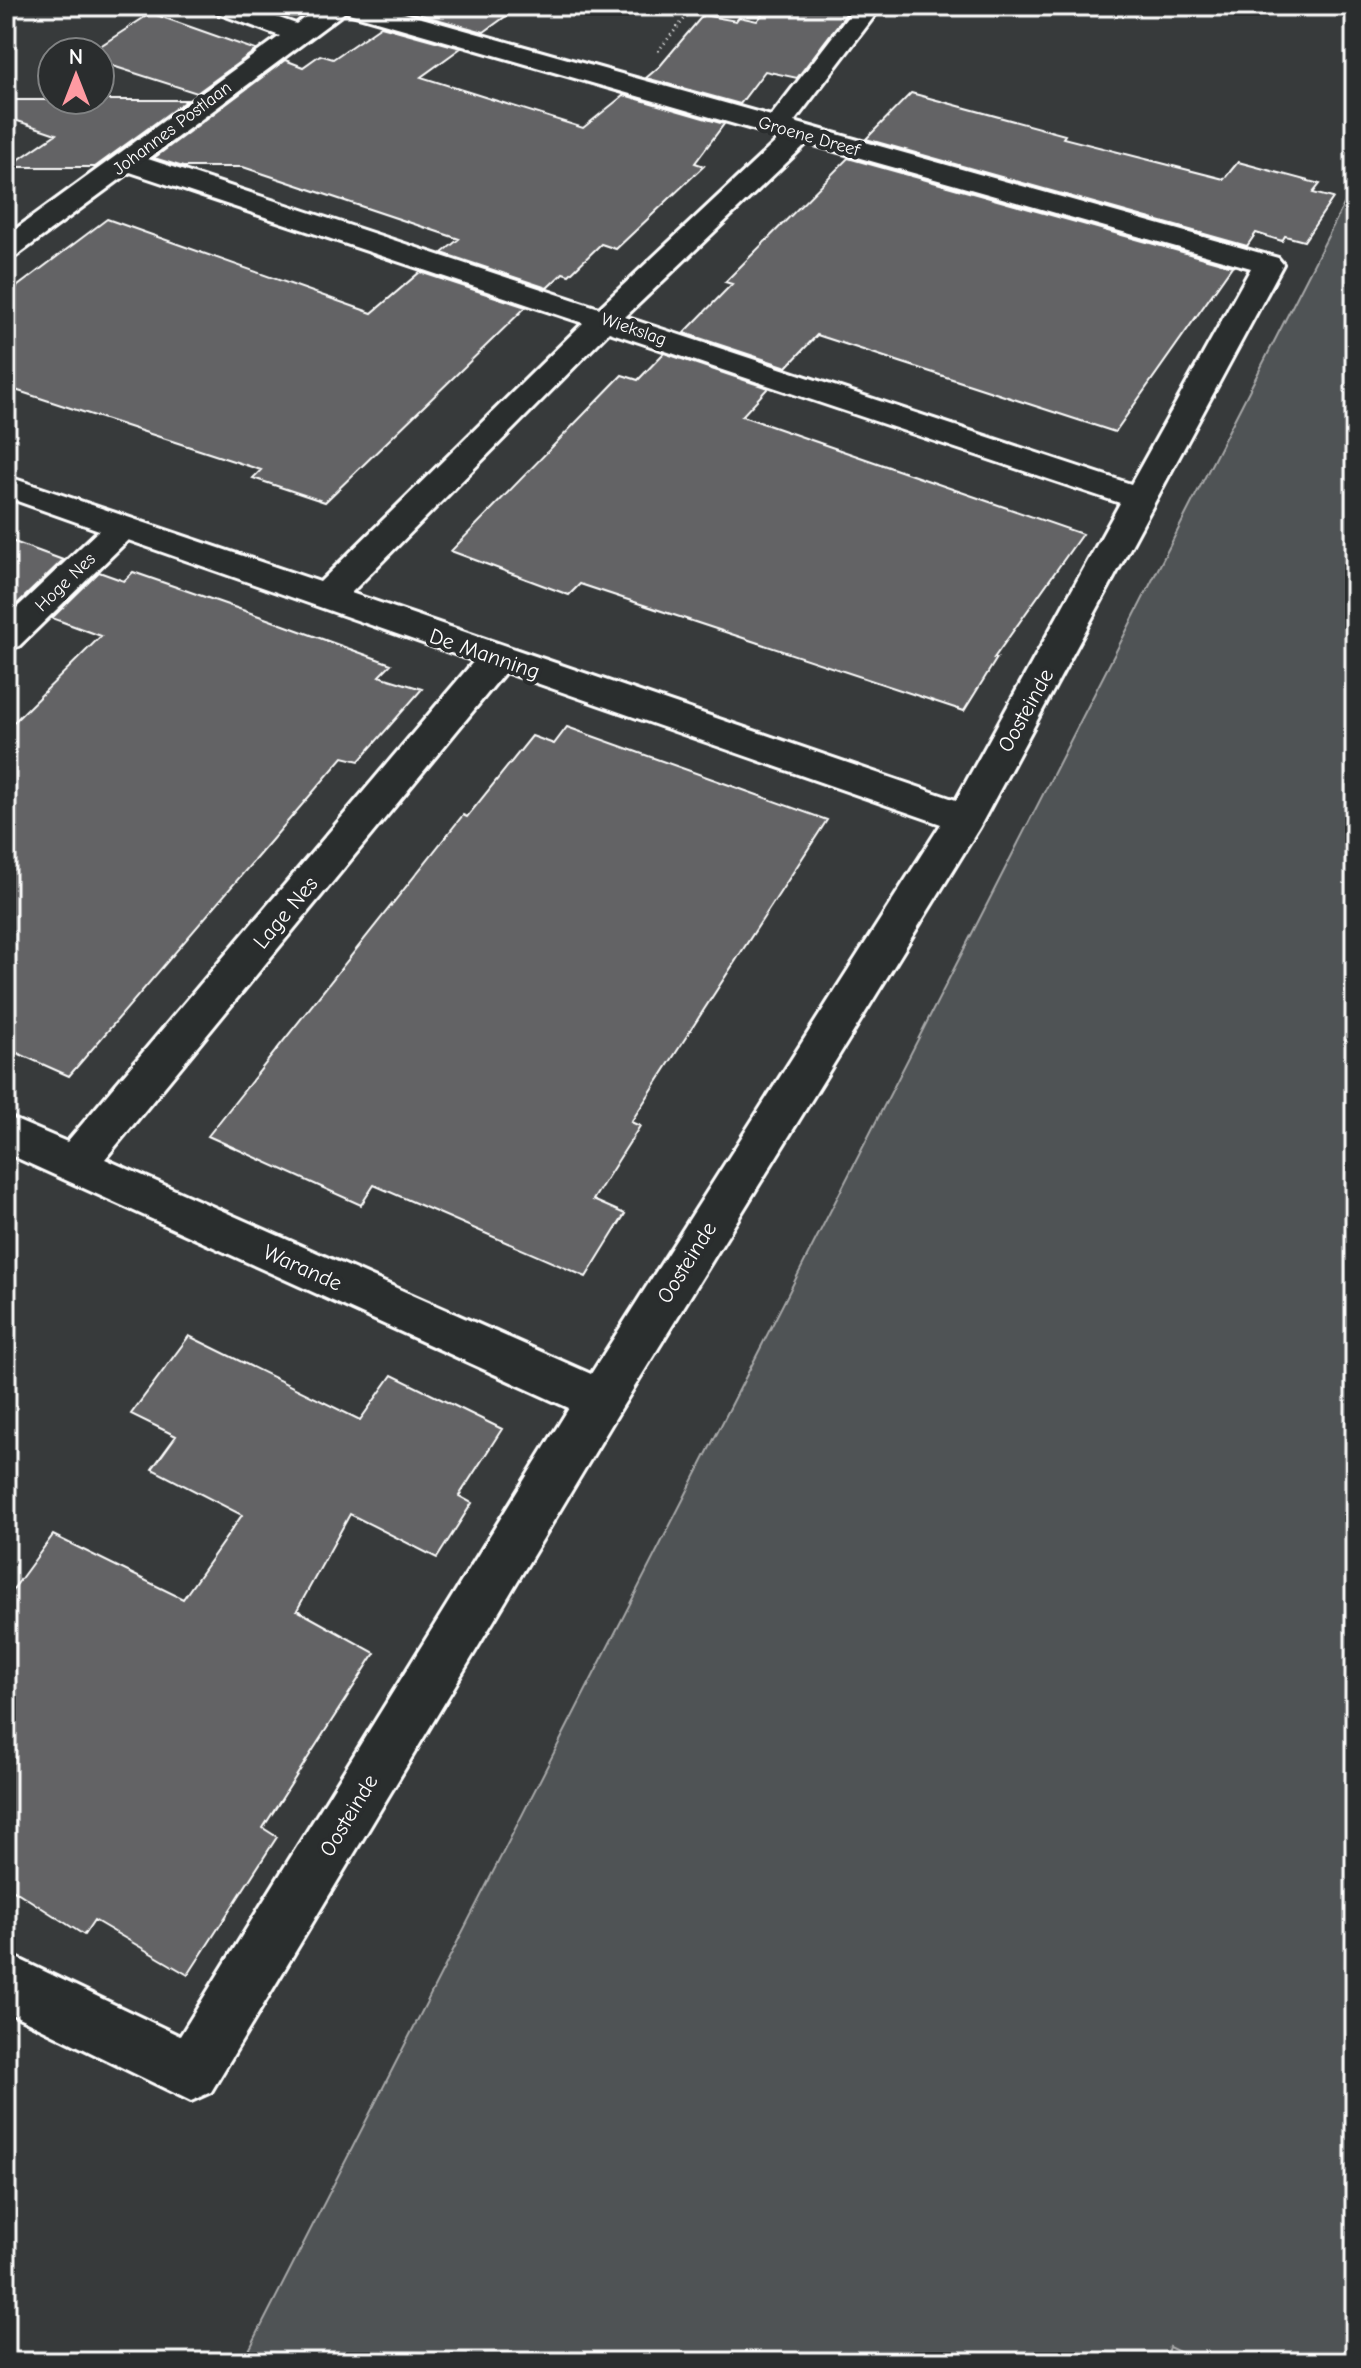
<svg xmlns="http://www.w3.org/2000/svg" width="1361" height="2368" font-family="'Comic Neue',sans-serif">
  <rect width="100%" height="100%" fill="#373a3b"/>
  <filter id="ink" filterUnits="userSpaceOnUse"><feTurbulence type="fractalNoise" baseFrequency=".0125" numOctaves="2"/><feDisplacementMap in="SourceGraphic" scale="16" xChannelSelector="R" yChannelSelector="G"/><feConvolveMatrix kernelMatrix="1 2 1 2 8 2 1 2 1" color-interpolation-filters="sRGB"/></filter>
  <g filter="url(#ink)">
    <path fill="#505354" stroke="#a8a9aa" stroke-width="2" d="M1355,183V2362H1200L1169,2347L1164,2362H243Z"/>
    <path fill="#636465" stroke="#fff" stroke-width="2" d="M409,6H520L484,32L403,10Z
      M769,6H852L797,78L765,71L740,104L646,78L660,66L703,15L736,21L739,17L757,21Z
      M151,13L256,50L197,93L100,62V52H91Z
      M381,26L461,48L421,77L583,128L624,95L724,124L695,163L704,166L616,249L601,244L569,275L563,273L547,288L442,253L459,239L243,167H183L154,158L285,60L303,67L320,55L333,59Z
      M911,93L1065,135L1063,138L1224,179L1238,162L1320,184L1313,193L1333,198L1304,241L1285,236L1282,241L1256,233L1247,246L866,139Z
      M6,100H187L95,167H8L56,134L6,117Z
      M848,158L1232,266L1115,432L817,335L787,367L684,333L732,284L725,282Z
      M107,219L372,313L420,272L526,307L325,502L253,478L261,470L6,387V295Z
      M664,353L768,388L742,416L1082,534L994,658H997L964,711L580,584L569,595L451,551L622,375L638,380Z
      M6,539L63,560L16,605L6,601Z
      M99,572L124,581L133,572L248,612L391,664L379,676L422,689L359,761L343,757L69,1076L6,1048V730L101,636L52,618Z
      M567,727L827,820L631,1122L640,1126L593,1200L625,1214L586,1277L374,1185L361,1205L208,1136L463,815L467,817L532,736L554,744Z
      M189,1336L360,1420L392,1375L502,1429L459,1496L472,1503L437,1558L350,1514L297,1610L375,1653L263,1828L277,1837L188,1975L94,1920L84,1935L6,1885V1599L53,1535L183,1599L242,1515L152,1469L176,1436L131,1414Z"/>
    <g fill="none" stroke-linecap="round" stroke-linejoin="round">
      <g stroke="#fff" stroke-width="6">
        <path id="street" d="M208,6H245L296,24L320,6H379L771,116L856,6H882L794,122L1278,258L1283,264L979,828L617,1415L211,2092L191,2101L6,2011V1953L180,2036L569,1408L6,1153V1116L67,1142L474,661L128,540L19,646L6,650V618L99,530L6,497V476L320,582L583,323L130,172L16,256L6,259V236L280,36L212,11ZM345,12L766,133L782,136L599,308L148,159ZM807,143L1251,268L1131,484L625,317ZM609,332L1120,503L956,800L351,593ZM505,672L941,824L591,1374L105,1159Z"/>
      </g>
      <path stroke="#fff" stroke-width="3" stroke-dasharray="1 4" stroke-linecap="butt" d="M658,51L695,6"/>
      <use href="#street" fill="#2a2d2e" fill-rule="evenodd"/>
    </g>
  </g>
  <g text-anchor="middle" stroke-width="8" stroke-linejoin="round" paint-order="stroke">
    <g font-size="18" fill="#fff" stroke="#2a2d2e">
      <text transform="translate(172 128) rotate(-37)" y="6">Johannes Postlaan</text>
      <text transform="translate(809 136) rotate(16)" y="6">Groene Dreef</text>
      <text transform="translate(634 329) rotate(19)" y="6">Wiekslag</text>
      <text transform="translate(65 582) rotate(-44)" y="6">Hoge Nes</text>
    </g>
    <g font-size="22" fill="#fff" stroke="#2a2d2e">
      <text transform="translate(485 653) rotate(19)" y="8">De Manning</text>
      <text transform="translate(1025 710) rotate(-61)" y="8">Oosteinde</text>
      <text transform="translate(285 912) rotate(-50)" y="8">Lage Nes</text>
      <text transform="translate(686 1262) rotate(-58)" y="8">Oosteinde</text>
      <text transform="translate(303 1267) rotate(24)" y="8">Warande</text>
      <text transform="translate(348 1815) rotate(-59)" y="8">Oosteinde</text>
    </g>
  </g>
  <rect width="1361" height="2368" fill="none" stroke="#2a2d2e" stroke-width="32"/>
  <rect x="16" y="16" width="1329" height="2336" fill="none" stroke="#fff" stroke-width="3" filter="url(#ink)"/>
  <g transform="translate(76 76)"><circle r="38" fill="#2a2d2e" stroke="#7f8182" stroke-width="2"/>
  <path d="M0-6L14 30L0 20L-14 30Z" fill="#ff9aa2"/>
  <text y="-12" font-size="22" font-weight="bold" text-anchor="middle" fill="#ffffff">N</text>
  </g>
</svg>
